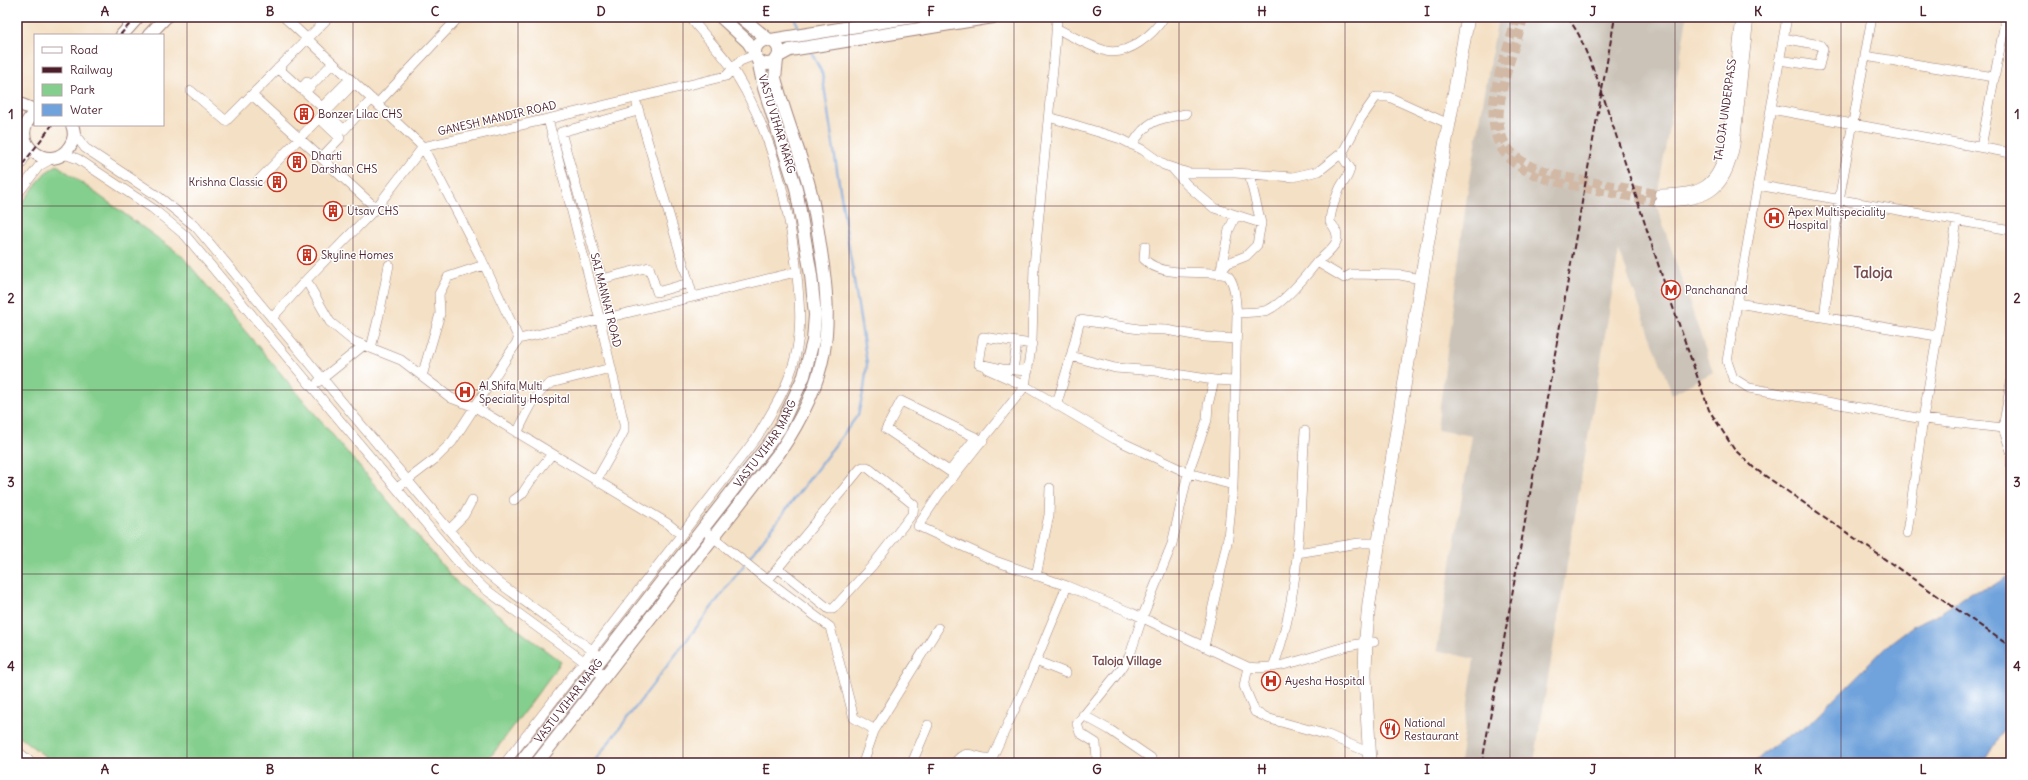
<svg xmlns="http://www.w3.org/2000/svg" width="2028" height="780" font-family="Delius,sans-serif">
  <rect width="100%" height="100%" fill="#fff"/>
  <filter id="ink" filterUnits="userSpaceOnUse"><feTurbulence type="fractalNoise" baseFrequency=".025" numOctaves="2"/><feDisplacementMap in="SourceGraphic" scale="8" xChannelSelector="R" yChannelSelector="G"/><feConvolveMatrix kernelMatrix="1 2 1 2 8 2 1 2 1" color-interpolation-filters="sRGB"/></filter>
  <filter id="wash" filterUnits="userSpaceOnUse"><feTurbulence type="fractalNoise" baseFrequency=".012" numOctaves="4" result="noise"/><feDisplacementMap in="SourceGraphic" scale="16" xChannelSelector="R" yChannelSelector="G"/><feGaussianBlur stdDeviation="0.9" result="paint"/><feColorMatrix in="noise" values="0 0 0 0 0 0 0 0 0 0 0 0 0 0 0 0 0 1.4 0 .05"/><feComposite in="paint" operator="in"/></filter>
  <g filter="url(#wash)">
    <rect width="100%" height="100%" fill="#f4e0c4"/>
    <path fill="#cbc3b8" d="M1498,17H1687L1656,204L1713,372L1672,394L1619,251L1534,763H1460L1474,659L1437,650L1472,436L1437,430L1467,196Z"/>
    <path fill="#84cf8d" stroke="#67775c" d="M57,165L181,255L459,585L561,662L486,763H54L17,735V210L45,173Z"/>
    <path fill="#70a2db" stroke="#5d6083" d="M2011,574V726L2003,732L1984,763H1754L1770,748L1808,725L1890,643L1914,625L1940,613L1972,592L1991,587Z"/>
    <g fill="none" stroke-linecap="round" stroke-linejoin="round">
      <path stroke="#70a2db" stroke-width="2" d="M794,17L800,30
        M747,561L858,415L864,389L867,364L822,73L810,50
        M593,763L744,565"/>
    </g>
  </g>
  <g filter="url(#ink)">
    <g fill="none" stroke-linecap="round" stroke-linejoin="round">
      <path stroke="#d2b9a5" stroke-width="9" stroke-dasharray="9 4.5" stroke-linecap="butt" d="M1517,17C1508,48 1493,82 1493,114C1492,172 1545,180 1589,189C1612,193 1635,198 1658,202
        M1524,17C1515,48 1501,82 1499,115C1497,168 1554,175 1593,182C1615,186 1637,190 1659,194"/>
      <g stroke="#9f8078" stroke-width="10">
        <path id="minor" d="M284,17L423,147L481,258L519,339
          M1057,17L1055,48L1034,266L1032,341L1025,386L938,496L918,526L995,561L1067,586L1132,613L1248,667C1285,673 1335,644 1374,642
          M1787,17L1727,361L1733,378L1749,388L1923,419L2003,428L2011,425
          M1056,28C1071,36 1089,46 1106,51C1128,56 1154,34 1164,17
          M1865,56L1994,77
          M1779,60L1819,66L1823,49L1820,45L1783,38
          M333,63L305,92L322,107L346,83
          M278,68L301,89L307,82
          M354,83L326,112L344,130L372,99
          M191,91L226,121L329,17
          M252,95L376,208
          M377,104L459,17
          M637,105L693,297
          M1771,109L2011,153
          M638,111L561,132L602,279L649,267L657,292L689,283
          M1049,117L1121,139L1143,150L1164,165L1188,173H1235L1293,177L1319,171L1343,152L1361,118L1376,97H1389L1449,124
          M548,119L600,320L624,424V431L621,437L596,481
          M74,133L85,148L159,197L196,227L480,567L502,585L596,653
          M1132,145C1148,119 1157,119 1186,114
          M423,147L548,119L726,76L740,61L755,55
          M1981,147L2006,17
          M59,156L67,155L78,159L152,208L186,236L463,568L485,589L604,676
          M1173,169L1187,185L1214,208L1261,223
          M17,171L27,154L26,143
          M256,183L319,118L340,138L321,158
          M1757,185L2011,230
          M1659,194C1703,193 1716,188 1727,143L1741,17
          M17,195L39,166L53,158
          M1658,202C1706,201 1725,195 1735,145L1749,17
          M1145,246L1144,259C1163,279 1201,269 1227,275C1236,283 1235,301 1237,313L1233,485L1228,538L1204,647
          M1317,262C1332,249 1346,240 1330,222C1330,212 1336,197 1340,188C1344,180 1349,177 1350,168L1344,159L1343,152
          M1221,269L1229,230L1236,215
          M1219,274L1228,263L1246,256L1257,245L1261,223L1249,174
          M306,280L330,322L353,341L401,360L451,398L475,407L667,523L681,534
          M1737,303L1937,336
          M1237,313C1246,312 1259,313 1268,310C1285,302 1306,276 1317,262L1344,278L1352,274L1400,275L1421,279
          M1824,317L1839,200L1872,17
          M272,318L306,280L376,208L423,147
          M371,348L379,315L389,265
          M1071,356L1115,368L1156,371L1214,380L1234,381
          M987,369L1025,386L1115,439L1188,473L1172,544L1142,618L1130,655L1122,668L1077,724L1080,733L1096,743L1097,761L1099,763
          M1013,370L1017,343
          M1028,371L1002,369L979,364L983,337L1032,344
          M422,376L440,314L439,294L448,277L484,265
          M1214,380L1208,405L1207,420L1188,473L1233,485
          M318,382L364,345
          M2011,383L2003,428L2011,451
          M1057,403L1071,356L1080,320L1139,329L1166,330L1205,337L1236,339
          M517,433C526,416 534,393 551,383L611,368
          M2011,455V464
          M950,471L976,437
          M955,475L886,429L901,401L983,441
          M397,488L435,459L452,442L519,339L796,272
          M514,500L522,494L532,479L552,454
          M703,529L758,573L830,627L854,718L870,727L874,731L863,763
          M449,530L464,515L472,500
          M1907,533L1923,419L1957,221
          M1297,553L1359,543H1379
          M1036,576L1049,515L1050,488
          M768,580L860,469L863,467H867L914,505L913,513L872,566L833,609H829L778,568
          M1036,661L1066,673
          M1248,667L1244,686L1255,712L1270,719L1328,735L1370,753
          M1273,667C1302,592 1299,509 1305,431
          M1083,715L1110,730L1151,758
          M874,731L938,628
          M17,751L32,763
          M505,763L757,437C772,412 788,387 795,358C803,327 799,297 796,265C787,196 771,130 734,71C722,52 703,35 690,17
          M912,763L928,725
          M955,763C967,745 976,761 992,758L1026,685L1067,586"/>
      </g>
      <g stroke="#9f8078" stroke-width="14">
        <g id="major">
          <path d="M721,17L748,42L755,53"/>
          <path d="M741,17L769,40"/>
          <path d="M122,35L138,17"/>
          <path d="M149,35L166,17"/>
          <circle cx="767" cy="52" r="12"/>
          <path d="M771,40L913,17"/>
          <path d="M779,56L790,50L993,17"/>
          <path d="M17,103L35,110"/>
          <path d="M35,113C3,139 50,178 70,146C74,140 75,132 72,125"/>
          <path id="s1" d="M520,763L768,445L780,428L804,376L813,341L815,315L811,275L796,188L764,88L758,60"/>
          <path d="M537,763L779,453C829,379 834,331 820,245C817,224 814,203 808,182C798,147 784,113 775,78L777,60"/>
        </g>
      </g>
      <g stroke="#9f8078" stroke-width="14">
        <path id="highway" d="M1370,763L1365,676L1366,637L1369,603L1425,257L1468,17"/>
      </g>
      <use href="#minor" stroke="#fff" stroke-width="9"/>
      <use href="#major" stroke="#fff" stroke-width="12"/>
      <use href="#highway" stroke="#fff" stroke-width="13"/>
      <path stroke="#4a1f2b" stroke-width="2" stroke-dasharray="6 3" stroke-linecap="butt" d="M1568,17L1579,35L1599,83L1662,276L1709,410L1734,449L1754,468L2011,647
        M120,35L136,17
        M17,172L52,125
        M1482,763L1615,17"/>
    </g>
  </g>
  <path fill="none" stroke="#4a1f2b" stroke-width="1" stroke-opacity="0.55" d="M187,17V763M353,17V763M518,17V763M683,17V763M849,17V763M1014,17V763M1179,17V763M1345,17V763M1510,17V763M1675,17V763M1841,17V763M17,206H2011M17,390H2011M17,574H2011"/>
  <defs>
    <g id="building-ring" transform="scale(1)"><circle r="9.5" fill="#fff" stroke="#c8321e" stroke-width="1.5"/><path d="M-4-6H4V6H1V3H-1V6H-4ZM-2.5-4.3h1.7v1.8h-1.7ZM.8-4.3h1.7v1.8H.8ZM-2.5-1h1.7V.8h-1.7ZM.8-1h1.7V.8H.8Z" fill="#c8321e"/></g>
    <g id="hospital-ring" transform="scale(1)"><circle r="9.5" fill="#fff" stroke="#c8321e" stroke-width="1.5"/><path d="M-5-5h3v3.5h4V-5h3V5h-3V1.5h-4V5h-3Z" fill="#c8321e"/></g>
    <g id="metro-ring" transform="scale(1)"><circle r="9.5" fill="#fff" stroke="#c8321e" stroke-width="1.5"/><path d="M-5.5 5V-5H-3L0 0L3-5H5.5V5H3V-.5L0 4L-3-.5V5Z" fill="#c8321e"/></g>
    <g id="restaurant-ring" transform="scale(1)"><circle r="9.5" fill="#fff" stroke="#c8321e" stroke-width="1.5"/><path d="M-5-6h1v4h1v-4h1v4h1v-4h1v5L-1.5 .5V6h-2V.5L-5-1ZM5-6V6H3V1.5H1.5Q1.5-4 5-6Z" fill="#c8321e"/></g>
  </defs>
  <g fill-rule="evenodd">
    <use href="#building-ring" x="304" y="114"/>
    <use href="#building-ring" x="297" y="162"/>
    <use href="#building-ring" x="277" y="182"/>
    <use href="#building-ring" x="333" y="211"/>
    <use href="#hospital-ring" x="1774" y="218"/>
    <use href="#building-ring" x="307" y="255"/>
    <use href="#metro-ring" x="1671" y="290"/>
    <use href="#hospital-ring" x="465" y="392"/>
    <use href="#hospital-ring" x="1271" y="681"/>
    <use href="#restaurant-ring" x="1390" y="729"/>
  </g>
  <g text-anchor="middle" stroke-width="3" stroke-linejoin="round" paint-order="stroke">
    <g font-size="11" fill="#4a1f2b" stroke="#fff">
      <text transform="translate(1725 110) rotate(-82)" y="4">TALOJA UNDERPASS</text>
      <text transform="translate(497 118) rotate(-13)" y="4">GANESH MANDIR ROAD</text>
      <text transform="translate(777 124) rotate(73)" y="4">VASTU VIHAR MARG</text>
      <text transform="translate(606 300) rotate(76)" y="4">SAI MANNAT ROAD</text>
      <text dy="4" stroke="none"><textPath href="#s1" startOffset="403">VASTU VIHAR MARG</textPath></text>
      <text dy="4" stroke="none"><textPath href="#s1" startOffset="79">VASTU VIHAR MARG</textPath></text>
    </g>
    <g font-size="11" fill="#4a1f2b" stroke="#fff" text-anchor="start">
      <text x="318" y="118">Bonzer Lilac CHS</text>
      <text x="311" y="160">Dharti<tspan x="311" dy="13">Darshan CHS</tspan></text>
      <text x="263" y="186" text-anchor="end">Krishna Classic</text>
      <text x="347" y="215">Utsav CHS</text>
      <text x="1788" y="216">Apex Multispeciality<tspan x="1788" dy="13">Hospital</tspan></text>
      <text x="321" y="259">Skyline Homes</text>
      <text x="1685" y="294">Panchanand</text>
      <text x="479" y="390">Al Shifa Multi<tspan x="479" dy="13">Speciality Hospital</tspan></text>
      <text x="1285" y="685">Ayesha Hospital</text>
      <text x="1404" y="727">National<tspan x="1404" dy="13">Restaurant</tspan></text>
    </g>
    <g font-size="12" font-weight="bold" fill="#774b4b" stroke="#fff">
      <text x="1127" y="665">Taloja Village</text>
    </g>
    <g font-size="15" font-weight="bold" fill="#774b4b" stroke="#fff">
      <text x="1873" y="278">Taloja</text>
    </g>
  </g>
  <rect width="2028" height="780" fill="none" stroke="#fff" stroke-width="44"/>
  <rect x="34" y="34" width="130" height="92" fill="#ffffff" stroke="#b7a5aa"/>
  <rect x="42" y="47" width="20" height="6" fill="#ffffff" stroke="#b7a5aa"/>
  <text x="70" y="54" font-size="12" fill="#4a1f2b">Road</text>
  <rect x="42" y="67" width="20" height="6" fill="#4a1f2b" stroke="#b7a5aa"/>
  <text x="70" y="74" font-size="12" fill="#4a1f2b">Railway</text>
  <rect x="42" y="84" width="20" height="12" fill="#84cf8d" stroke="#b7a5aa"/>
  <text x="70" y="94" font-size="12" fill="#4a1f2b">Park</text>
  <rect x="42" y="104" width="20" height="12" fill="#70a2db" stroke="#b7a5aa"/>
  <text x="70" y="114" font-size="12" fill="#4a1f2b">Water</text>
  <rect x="22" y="22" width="1984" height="736" fill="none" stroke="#4a1f2b" stroke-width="1.5"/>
  <g font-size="13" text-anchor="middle" font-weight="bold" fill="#4a1f2b">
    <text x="105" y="16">A</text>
    <text x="270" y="16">B</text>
    <text x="435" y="16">C</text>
    <text x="601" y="16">D</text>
    <text x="766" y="16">E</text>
    <text x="931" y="16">F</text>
    <text x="1097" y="16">G</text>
    <text x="1262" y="16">H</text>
    <text x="1427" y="16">I</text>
    <text x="1593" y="16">J</text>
    <text x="1758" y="16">K</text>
    <text x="1923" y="16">L</text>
    <text x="11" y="119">1</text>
    <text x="2017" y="119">1</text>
    <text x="11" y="303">2</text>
    <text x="2017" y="303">2</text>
    <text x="11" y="487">3</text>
    <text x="2017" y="487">3</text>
    <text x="11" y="671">4</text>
    <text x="2017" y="671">4</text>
    <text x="105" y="774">A</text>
    <text x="270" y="774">B</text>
    <text x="435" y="774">C</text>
    <text x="601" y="774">D</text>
    <text x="766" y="774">E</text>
    <text x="931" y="774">F</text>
    <text x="1097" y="774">G</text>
    <text x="1262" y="774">H</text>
    <text x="1427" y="774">I</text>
    <text x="1593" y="774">J</text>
    <text x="1758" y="774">K</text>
    <text x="1923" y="774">L</text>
  </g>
</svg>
